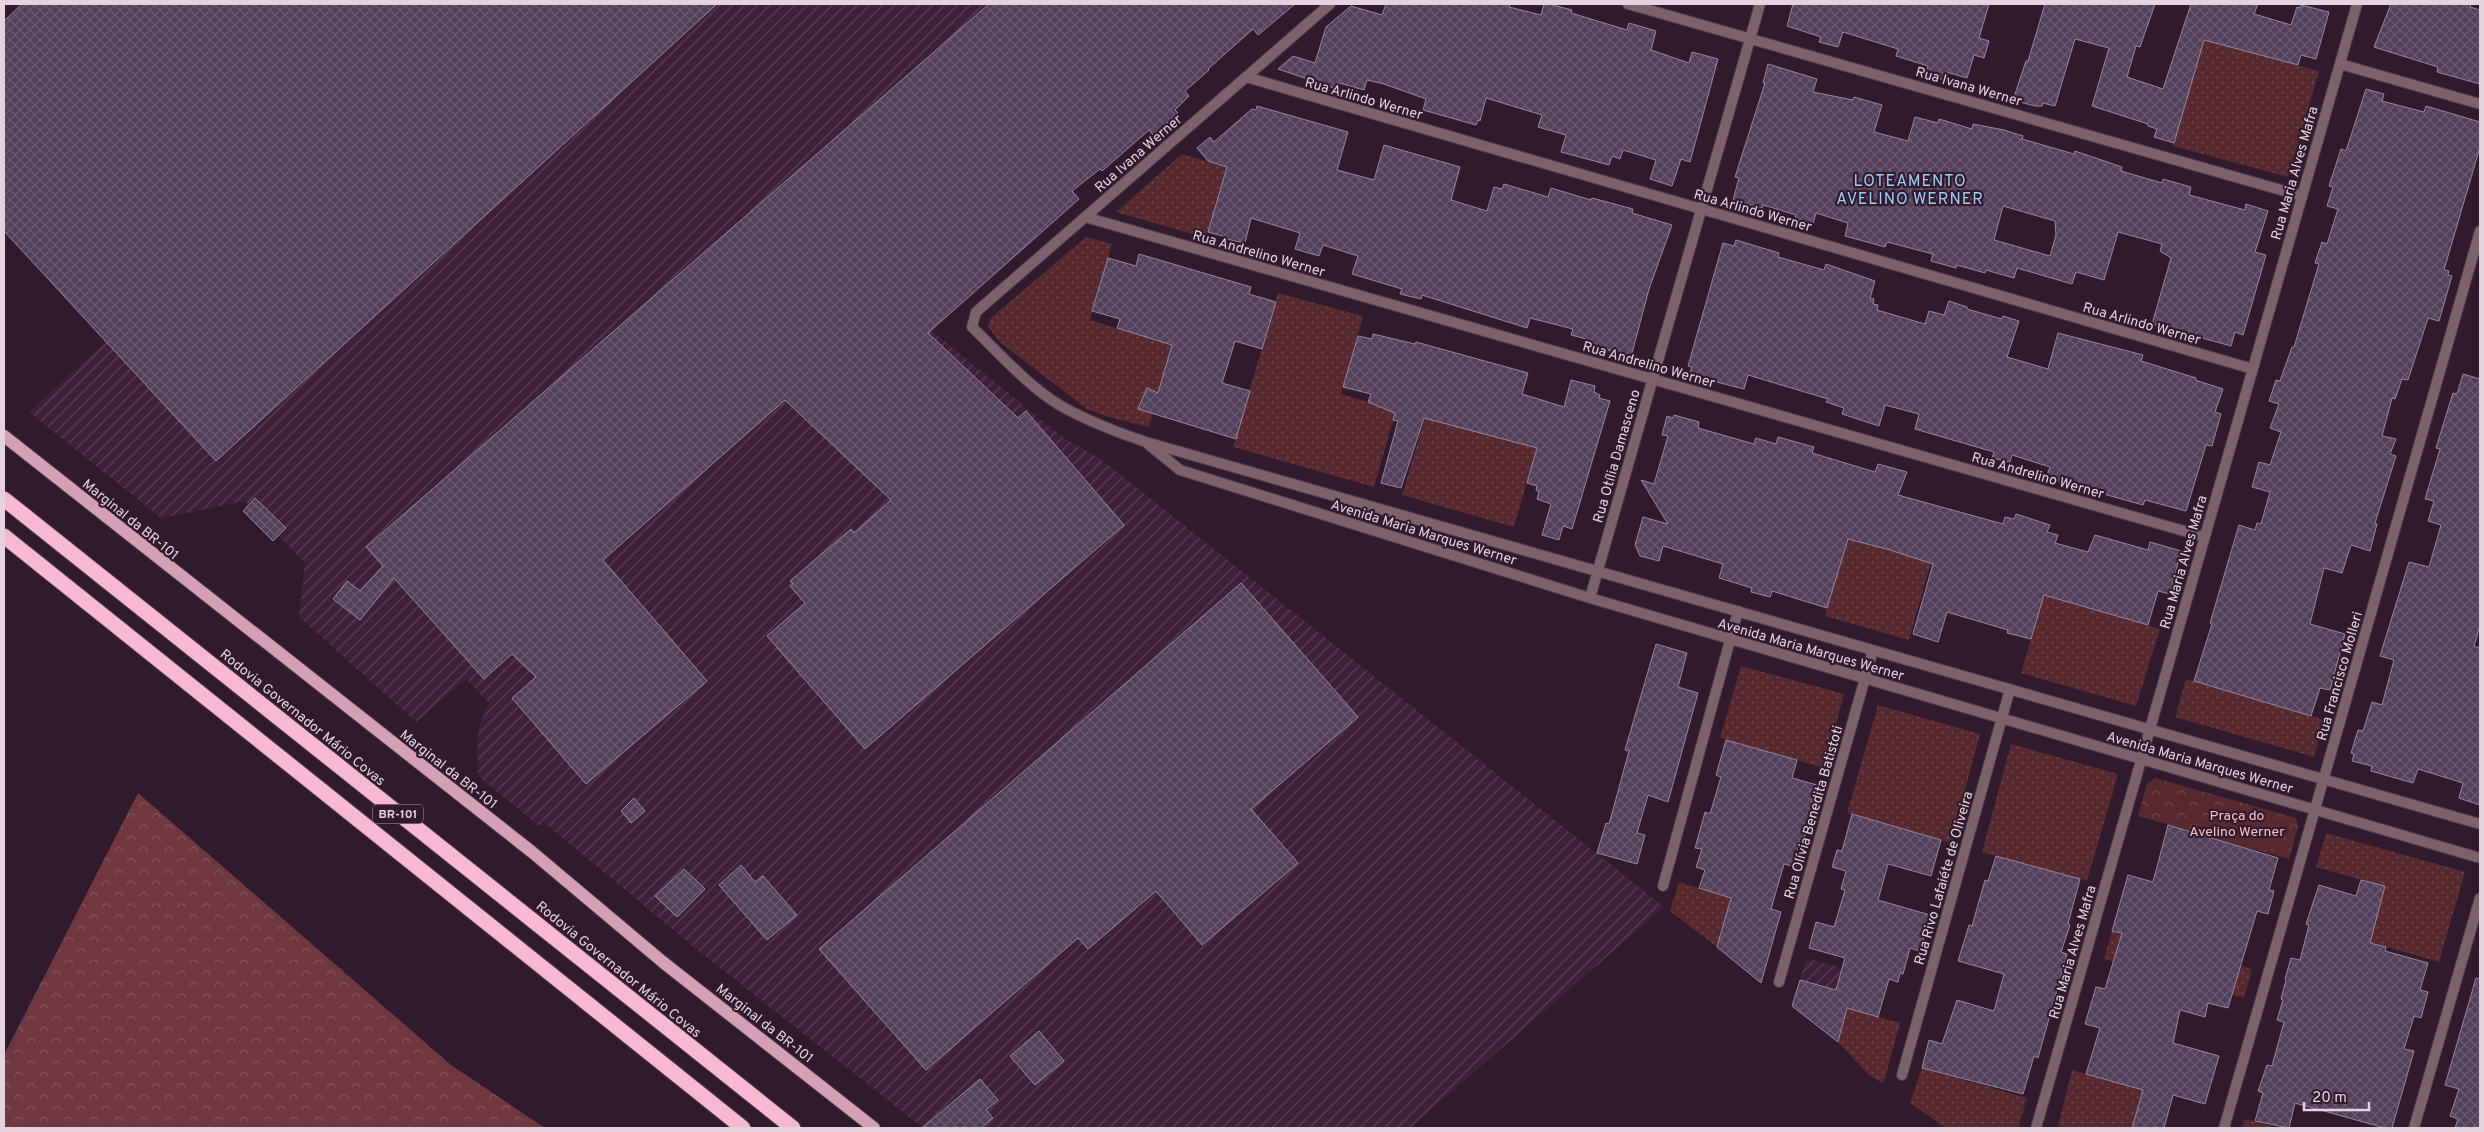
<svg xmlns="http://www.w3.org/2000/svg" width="2484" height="1132" font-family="Overpass,sans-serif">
  <defs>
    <pattern id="industrial-furrows" width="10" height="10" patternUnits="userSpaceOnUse" patternTransform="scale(1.25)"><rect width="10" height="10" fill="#3e2138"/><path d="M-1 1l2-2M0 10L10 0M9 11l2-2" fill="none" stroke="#5a4054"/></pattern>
    <pattern id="grass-dots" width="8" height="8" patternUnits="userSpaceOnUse" patternTransform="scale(1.25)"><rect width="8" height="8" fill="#572a30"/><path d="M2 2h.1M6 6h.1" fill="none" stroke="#6f484e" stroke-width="1.8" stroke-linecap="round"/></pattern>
    <pattern id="forest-crowns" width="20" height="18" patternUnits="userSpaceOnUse" patternTransform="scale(1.25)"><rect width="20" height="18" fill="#6f3840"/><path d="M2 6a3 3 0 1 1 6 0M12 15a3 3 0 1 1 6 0" fill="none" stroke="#83545b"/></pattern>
    <pattern id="park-crowns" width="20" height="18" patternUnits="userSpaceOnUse" patternTransform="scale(1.25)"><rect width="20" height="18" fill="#572a30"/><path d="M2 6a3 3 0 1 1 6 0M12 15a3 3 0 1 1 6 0" fill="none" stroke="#6f484e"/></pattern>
    <pattern id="building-cross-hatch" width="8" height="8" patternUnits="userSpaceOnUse" patternTransform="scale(1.25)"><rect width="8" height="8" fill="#523f59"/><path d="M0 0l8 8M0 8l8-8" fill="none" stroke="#6b5a70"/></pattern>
  </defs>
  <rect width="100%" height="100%" fill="#321a2d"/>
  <path fill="url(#industrial-furrows)" d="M473,4H1240L897,303L928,333L932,331L1061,436L1102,460L1664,907L1410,1128H923L700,952L553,830L544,823L539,826L478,776L477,740L479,727L489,703L466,679L416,722L299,617L305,563L245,501L161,518L29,412Z
    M1806,958L1857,972L1838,1042L1792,1006Z"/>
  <path fill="url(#grass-dots)" d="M2204,39L2319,71L2288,177L2173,146Z
    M1182,154L1227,167L1206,238L1116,212Z
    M1086,237L1112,244L1090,320L1172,345L1149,427L1105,416L1087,409L1001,343L988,327L990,319Z
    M1278,293L1363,316L1341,394L1396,410L1374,487L1233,447Z
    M1425,418L1537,448L1514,527L1402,495Z
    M1848,539L1931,562L1909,640L1825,616Z
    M2044,595L2160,629L2136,706L2021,673Z
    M1741,666L1844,694L1824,768L1720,738Z
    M2186,679L2325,720L2314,757L2175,717Z
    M1878,705L1980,734L1951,843L1847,813Z
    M2011,744L2118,774L2087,881L1982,852Z
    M2326,833L2465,872L2439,962L2369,942L2384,886L2316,867Z
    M1679,882L1731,898L1717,947L1670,911Z
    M2112,931L2252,969L2244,998L2104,959Z
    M1847,1008L1900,1023L1885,1078L1882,1083L1867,1073L1838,1042Z
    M1922,1068L2027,1098L2018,1128H1946L1910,1103Z
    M2072,1070L2143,1090L2132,1128H2066L2058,1126Z
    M2245,1119L2278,1128H2242Z"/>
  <path fill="url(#forest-crowns)" d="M138,793L451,1065L545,1128H4V1055Z"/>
  <path fill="url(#park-crowns)" d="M2155,778L2296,818L2298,826L2289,859L2138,816L2147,784Z"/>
  <path fill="#572a30" d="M2216,808L2275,824L2280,832L2278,845C2263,858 2225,841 2207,836Z"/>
  <path fill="url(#building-cross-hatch)" stroke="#9984a1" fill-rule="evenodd" d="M22,4H717L216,461L4,231V21Z
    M989,4H1295L1258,35L1253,29L1208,69L1209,70L1185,91L1189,96L1175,110L1178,113L1153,135L1149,130L1102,171L1100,169L1072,191L1079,199L928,333L1018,418L1026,411L1124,525L865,749L767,636L805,603L790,586L793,584L790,581L851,529L854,533L891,500L785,400L603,560L707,681L586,784L512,698L536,677L512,654L484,679L394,578L360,620L333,599L347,581L360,591L383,566L366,547Z
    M1386,4H1510L1509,7L1541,15L1544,4H1549L1572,10L1571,13L1627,30L1629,23L1656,31L1651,50L1689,63L1692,52L1718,59L1690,162L1681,159L1672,186L1650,179L1656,160L1623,150L1620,159L1612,156L1609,165L1561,152L1566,135L1538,127L1542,115L1486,98L1480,121L1478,120L1476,125L1423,110L1426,99L1384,84L1367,80L1364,90L1339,83L1337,89L1278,69L1293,56L1315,63L1326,27L1351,6L1382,15Z
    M1793,4H1989L1979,38L1989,41L1984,58L1974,55L1967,78L1946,72L1944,80L1926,75L1928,66L1896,56L1898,49L1843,32L1838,47L1819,42L1821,37L1787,26Z
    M2045,4H2155L2140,47L2136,46L2127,77L2163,89L2191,4H2258L2254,14L2291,25L2297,7L2300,8L2301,5L2329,12L2316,59L2301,55L2298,65L2204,40L2174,143L2154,137L2157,129L2148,126V124L2092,106L2109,48L2075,39L2055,106L2043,103L2042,106H2035L2013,100L2026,61H2028Z
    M2391,4H2471L2470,7L2480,10V84L2437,72L2438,67L2374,47Z
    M1768,64L1817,79L1813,92L1853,100L1854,97L1882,105L1874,132L1908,141L1915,117L1938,123L1939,119L1972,129L1973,124L2004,130L2023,136L2022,139L2074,154L2075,151L2122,167L2121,171L2162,183L2163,179L2191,187L2189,195L2245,210L2246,204L2268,211L2255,252L2266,255L2243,335L2235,332L2231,346L2152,324L2171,258L2160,251L2162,244L2118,232L2104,280L2076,272L2072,284L2017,268L2014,278L1986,270L1985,273L1957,265L1956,268L1931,261L1933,254L1887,242L1885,247L1845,236L1848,223L1816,213L1812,227L1794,221L1796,215L1763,205L1762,208L1733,200L1739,178L1735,177L1765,83H1763ZM2003,206L2055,221L2056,235L2050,256L1994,240Z
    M2366,89L2384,94L2382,101L2424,112L2426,106L2480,122V147L2444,270L2449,271L2448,275L2452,276L2439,321L2428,318L2408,380L2402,379L2395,399L2392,398L2382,436L2396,439L2390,454L2396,456L2375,523L2377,524L2370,551L2351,545L2342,573L2324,568L2310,624L2345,634L2330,690L2320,688L2311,716L2194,681L2212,624L2210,623L2239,525L2255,530L2257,523L2261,524L2270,492L2252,487L2259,462L2270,465L2281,432L2270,428L2279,404L2269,401L2276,380L2280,381L2292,347H2294L2319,264L2315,263L2322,242L2327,244L2338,209L2327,206L2333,187L2329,186L2341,149L2346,151Z
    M1257,106L1348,132L1337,170L1374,180L1384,145L1460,167L1451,200L1487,211L1494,187L1502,189L1504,184L1548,197L1551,188L1591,200L1592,198L1633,209L1632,213L1672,225L1649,289L1631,357L1584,343L1586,339L1571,335L1573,329L1530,318L1527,328L1422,295L1421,299L1400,294L1402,289L1352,274L1358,256L1323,245L1319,256L1295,249L1300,233L1251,218L1245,243L1225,239L1226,237L1208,232L1227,167L1208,161L1197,148L1210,137L1214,142L1252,109L1256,110Z
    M1736,240L1779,253L1778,257L1824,270L1826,264L1875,281L1870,298L1874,299L1873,304L1878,305L1877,310L1925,324L1929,311L1944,315L1949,301L1967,307V309L2002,319L2003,316L2019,321L2007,357L2048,369L2058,333L2143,355L2141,361L2196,378L2195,380L2223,389L2215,412L2221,414L2212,446L2206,445L2186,511L2145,500L2143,505L2046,478L2050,467L2012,455L2010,462L1992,458L1994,452L1915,429L1919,414L1885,405L1879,426L1842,414L1844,408L1826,402L1828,399L1748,375L1744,389L1689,375L1692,367L1688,366L1723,243L1734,246Z
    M1139,254L1251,287L1249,294L1276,302L1262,349L1235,341L1222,383L1250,391L1236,439L1138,409L1147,388L1158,393L1172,345L1117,328L1120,319L1092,311L1108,258L1136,266Z
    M1373,334L1415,344L1416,342L1528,373L1522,394L1564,407L1571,380L1595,386L1594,392L1600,395L1599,398L1610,401L1572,529L1563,526L1559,540L1542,535L1551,504L1537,499L1539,492L1536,490L1537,486L1527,483L1537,448L1424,418L1401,488L1381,483L1398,421L1393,420L1395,413L1368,402L1371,394L1343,387L1358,336L1372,339Z
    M2463,374L2480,379V625L2474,646L2480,648V805L2459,798L2463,783L2418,769L2413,783L2371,771L2372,766L2352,761L2354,754L2351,753L2358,730L2363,731L2372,702L2382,705L2394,660L2380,656L2409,562L2429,567L2441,525L2428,521L2434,501L2425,499L2440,449L2436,448L2453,393L2457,394Z
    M1674,415L1699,422L1698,428L1754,444L1756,438L1776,444L1778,437L1814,447L1812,453L1875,472L1878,464L1907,472L1898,495L2003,524L2005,517L2014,519L2016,514L2050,525L2047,532L2058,535L2055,543L2088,552L2095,535L2148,550L2150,542L2181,551L2170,594L2158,591L2148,625L2044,595L2031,639L2007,633L2008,630L1947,612L1938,642L1913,634L1933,564L1890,550L1848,539L1827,608L1772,591L1770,597L1751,592L1752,588L1719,578L1723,564L1663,546L1659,561L1640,556L1635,545L1643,517L1668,524L1641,480L1654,484L1668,436L1662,435L1667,416L1673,418Z
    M255,498L286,528L273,541L243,511Z
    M1241,583L1358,717L1251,809L1298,863L1202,945L1156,891L1088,949L1078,938L926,1070L819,949Z
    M1656,644L1687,653L1678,687L1698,693L1668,802L1648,795L1637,833L1645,835L1637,864L1597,853L1606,823L1609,824L1614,806L1629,751L1625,750Z
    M1726,740L1797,760L1792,778L1817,785L1812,803L1814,804L1796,867L1784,864L1771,909L1781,912L1761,983L1717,947L1731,898L1699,888L1705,870L1696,867L1702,849L1695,848L1705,812L1710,814L1721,777L1716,775Z
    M634,798L645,811L631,823L621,811Z
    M1852,814L1941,840L1931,876L1888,864L1878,900L1930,915L1920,951L1910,948L1903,974L1900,973L1898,982L1889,979L1878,1017L1847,1008L1838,1042L1792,1006L1800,980L1836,990L1845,958L1809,948L1816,922L1834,927L1845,890L1841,889L1846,871L1832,867L1837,850L1842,851Z
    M2168,825L2278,858L2269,890L2274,891L2268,914L2257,911L2228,1008L2208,1003L2205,1017L2180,1010L2173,1043L2219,1056L2205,1104L2173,1095L2164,1128H2132L2143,1090L2086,1074L2100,1028L2085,1024L2096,987L2105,989L2122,933L2112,931L2128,875L2153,882Z
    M1996,856L2080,879L2068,924L2070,925L2061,952L2067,954L2038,1058L2034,1056L2023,1094L1922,1068L1929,1040L1942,1044L1957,1000L1994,1011L2004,974L1958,961L1969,925L1972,926L1985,880L1988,881Z
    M741,865L755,882L763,876L797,915L767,940L719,885Z
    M684,869L705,889L677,917L655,896Z
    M2361,880L2385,886L2370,943L2386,947L2385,951L2428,963L2420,990L2428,992L2421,1018L2414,1016L2404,1049L2414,1051L2392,1128H2385L2295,1103L2289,1128L2255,1121L2263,1093L2258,1091L2267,1065L2272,1066L2284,1022L2277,1020L2283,1000L2281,999L2286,980L2285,979L2291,958L2300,960L2309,925L2306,924L2319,885L2356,896Z
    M2476,978L2480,979V1128H2455L2458,1119L2450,1116L2459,1089L2445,1085Z
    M1039,1031L1064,1061L1035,1085L1010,1056Z
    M980,1079L998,1100L986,1110L993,1118L981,1128H922Z"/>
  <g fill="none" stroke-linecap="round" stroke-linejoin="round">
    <g stroke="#4e3849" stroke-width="12">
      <path id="minor" d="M1330,4L976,312L972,327C1000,354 1028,386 1061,406C1088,421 1116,432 1146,442L2480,824
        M1628,4L2302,196
        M2340,64L2480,104
        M1246,77L2253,369
        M1085,217L2205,537
        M1148,444L1180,470L1590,598L2480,858
        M1590,598L1760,4
        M1663,886L1738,611
        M1779,982L1873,650
        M1902,1075L2010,689
        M2036,1128L2357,4
        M2224,1128L2480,231
        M2414,1128L2480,898"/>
    </g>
    <g stroke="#4e3849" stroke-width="14">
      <path id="primary" d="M4,436L532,852L664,963L874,1128"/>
    </g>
    <g stroke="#4e3849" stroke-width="17">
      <path id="motorway" d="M4,499L793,1128
        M4,536L743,1128"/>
    </g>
    <use href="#minor" stroke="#7b626b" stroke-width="10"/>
    <use href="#primary" stroke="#d3a0b4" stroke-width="12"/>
    <use href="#motorway" stroke="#f7b9d1" stroke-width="15"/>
  </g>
  <g text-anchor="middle" stroke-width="4.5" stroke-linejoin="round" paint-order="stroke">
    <rect fill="#321a2d" stroke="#af9caa" stroke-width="1" x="373" y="804.5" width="50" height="19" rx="4"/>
    <g font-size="12" font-weight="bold" fill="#e4d3df">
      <text x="398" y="818">BR-101</text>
    </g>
    <g font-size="14" fill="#e4d3df" stroke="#321a2d">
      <text transform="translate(1969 86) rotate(16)" y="5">Rua Ivana Werner</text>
      <text transform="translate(1364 98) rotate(16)" y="5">Rua Arlindo Werner</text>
      <text transform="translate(1138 153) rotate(-41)" y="5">Rua Ivana Werner</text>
      <text transform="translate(2294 173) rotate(-74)" y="5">Rua Maria Alves Mafra</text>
      <text transform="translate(1753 210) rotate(16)" y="5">Rua Arlindo Werner</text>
      <text transform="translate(1259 253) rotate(16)" y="5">Rua Andrelino Werner</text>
      <text transform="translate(2142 323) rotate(16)" y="5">Rua Arlindo Werner</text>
      <text transform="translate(1649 364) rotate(16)" y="5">Rua Andrelino Werner</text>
      <text transform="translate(1616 456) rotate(-74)" y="5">Rua Otília Damasceno</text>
      <text transform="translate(2038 475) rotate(16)" y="5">Rua Andrelino Werner</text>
      <text transform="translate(131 519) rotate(39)" y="5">Marginal da BR-101</text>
      <text transform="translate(1424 532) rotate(17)" y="5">Avenida Maria Marques Werner</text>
      <text transform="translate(2183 562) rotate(-74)" y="5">Rua Maria Alves Mafra</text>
      <text transform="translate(1811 649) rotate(16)" y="5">Avenida Maria Marques Werner</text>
      <text transform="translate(2339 676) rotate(-74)" y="5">Rua Francisco Molleri</text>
      <text transform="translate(303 717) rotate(39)" y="5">Rodovia Governador Mário Covas</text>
      <text transform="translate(2200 762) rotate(16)" y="5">Avenida Maria Marques Werner</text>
      <text transform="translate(449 769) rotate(38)" y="5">Marginal da BR-101</text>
      <text transform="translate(1813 812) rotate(-74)" y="5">Rua Olívia Benedita Batistoti</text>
      <text transform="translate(1943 878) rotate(-74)" y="5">Rua Rivo Lafaiéte de Oliveira</text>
      <text transform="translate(2072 952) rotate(-74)" y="5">Rua Maria Alves Mafra</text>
      <text transform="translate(619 969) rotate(39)" y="5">Rodovia Governador Mário Covas</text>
      <text transform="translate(765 1023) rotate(38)" y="5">Marginal da BR-101</text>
    </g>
    <g font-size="14" fill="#f9c1c7" stroke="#321a2d">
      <text x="2237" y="820">Praça do<tspan x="2237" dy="16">Avelino Werner</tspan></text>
    </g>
    <g font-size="16" letter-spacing="1" fill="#9bcef9" stroke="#321a2d">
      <text x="1910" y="186">LOTEAMENTO<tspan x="1910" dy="18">AVELINO WERNER</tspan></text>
    </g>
  </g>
  <rect width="2484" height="1132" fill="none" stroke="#e4d3df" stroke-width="10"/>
  <path d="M2304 1102v8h65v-8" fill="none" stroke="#e4d3df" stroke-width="2.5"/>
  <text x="2312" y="1102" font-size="15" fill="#e4d3df" stroke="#321a2d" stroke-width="4" paint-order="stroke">20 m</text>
</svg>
